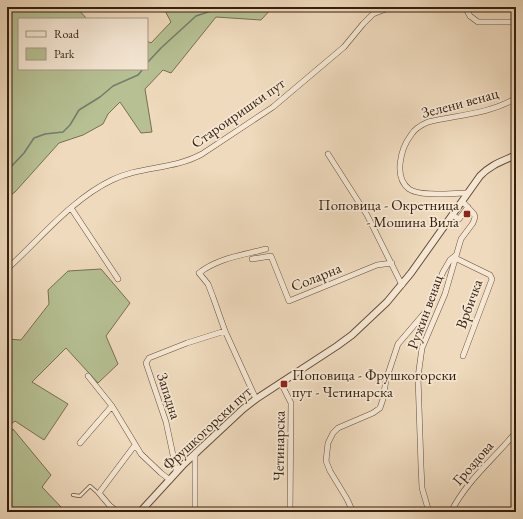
<svg xmlns="http://www.w3.org/2000/svg" width="523" height="519" font-family="'EB Garamond',serif">
  <rect width="100%" height="100%" fill="#efdabd"/>
  <filter id="stains"><feTurbulence type="fractalNoise" baseFrequency=".005" numOctaves="4"/><feColorMatrix values="0 0 0 0 .2 0 0 0 0 .09 0 0 0 0 .02 0 0 0 .5 -.17"/></filter>
  <radialGradient id="worn" r=".72"><stop offset=".6" stop-color="#630" stop-opacity="0"/><stop offset="1" stop-color="#630" stop-opacity=".3"/></radialGradient>
  <path fill="#b6c093" stroke="#767050" d="M7,7H76L87,19H19V69H147V41L151,43L171,22L163,7H273L261,20L216,17L171,73L163,70L145,89L152,132L141,133L120,102L108,114L103,124L83,135L59,143L15,192L7,198Z
    M101,269L130,303L106,336L118,364L98,383L66,348L32,382L68,404L44,440L15,421L7,427V339L21,340L49,304L48,290L68,271Z
    M13,429L51,475L42,487L63,509V512H7V437Z"/>
  <g fill="none" stroke-linecap="round" stroke-linejoin="round">
    <path stroke="#727d6f" stroke-width="1.5" d="M147,63L161,48L196,16L214,10L239,7
      M7,171L24,153L34,138L45,134L63,132L70,125L79,110L100,97L113,86L138,75L143,69"/>
    <g stroke="#644e3a" stroke-width="4">
      <path id="service" d="M73,495L80,496L90,486L98,493"/>
    </g>
    <g stroke="#644e3a" stroke-width="6">
      <path id="minor" d="M465,7L470,16L478,22H516
        M328,154L367,215L402,285
        M467,193C453,193 421,197 409,189C393,177 401,148 411,135C415,128 421,125 428,122C457,115 490,114 516,98
        M71,208L118,279
        M452,215L459,219L468,207
        M455,258L490,275L492,279L463,356
        M252,259L271,256L289,301L377,265L392,263
        M7,269C40,239 72,199 112,180C140,166 173,170 202,154L273,107L344,47L363,24L373,14L391,7
        M88,376L112,406L141,454L161,473L170,480
        M281,383L291,403L290,512
        M256,399L225,331L213,297L208,284L199,273C218,258 243,255 266,249
        M80,443L92,429L112,406
        M176,473V469L166,422L146,363L149,358L187,343L225,331
        M118,512L110,506L99,493L135,445
        M195,512V454
        M353,512L347,499L330,471L326,461L328,443L333,433L338,428L373,413L380,408L383,399L386,380L398,344L428,309L443,272L450,260L456,255
        M429,512L422,488L421,466L418,377L422,348L445,294L461,239L473,223L475,217L474,214L462,201
        M451,512C467,480 494,459 516,432"/>
    </g>
    <g stroke="#644e3a" stroke-width="8">
      <path id="tertiary" d="M140,512L184,464L243,409L256,399L337,346L352,335L387,302L411,273L480,176C490,165 503,161 516,155"/>
    </g>
    <use href="#service" stroke="#f5e7d4" stroke-width="2.5"/>
    <use href="#minor" stroke="#f5e7d4" stroke-width="5"/>
    <use href="#tertiary" stroke="#f5e7d4" stroke-width="6"/>
  </g>
  <g fill="#8f2418" stroke="#f5e7d4" stroke-width="1.5">
    <rect x="463" y="210" width="8" height="8" rx="2"/>
    <rect x="280" y="380" width="8" height="8" rx="2"/>
  </g>
  <g text-anchor="middle" stroke-width="3.5" stroke-linejoin="round" paint-order="stroke">
    <g font-size="15" fill="#351f0e" stroke="#f5e7d4">
      <text transform="translate(460 103) rotate(-15)" y="5">Зелени венац</text>
      <text transform="translate(238 113) rotate(-35)" y="5">Староиришки пут</text>
      <text transform="translate(316 277) rotate(-22)" y="5">Соларна</text>
      <text transform="translate(469 304) rotate(-70)" y="5">Врбичка</text>
      <text transform="translate(425 312) rotate(-70)" y="5">Ружин венац</text>
      <text transform="translate(169 396) rotate(72)" y="5">Западна</text>
      <text transform="translate(207 428) rotate(-43)" y="5">Фрушкогорски пут</text>
      <text transform="translate(279 446) rotate(-89)" y="5">Четинарска</text>
      <text transform="translate(473 463) rotate(-49)" y="5">Гроздова</text>
    </g>
    <g font-size="15" fill="#351f0e" stroke="#f5e7d4" text-anchor="end">
      <text x="459" y="210">Поповица - Окретница<tspan x="459" dy="17">- Мошина Вила</tspan></text>
      <text x="292" y="380" text-anchor="start">Поповица - Фрушкогорски<tspan x="292" dy="17">пут - Четинарска</tspan></text>
    </g>
  </g>
  <rect width="523" height="519" fill="none" stroke="#efdabd" stroke-width="24"/>
  <rect x="8" y="8" width="507" height="503" fill="none" stroke="#351f0e" stroke-width="2"/>
  <rect x="12" y="12" width="499" height="495" fill="none" stroke="#351f0e"/>
  <rect x="18" y="18" width="130" height="52" fill="#f5e7d4" stroke="#a89785"/>
  <rect x="26" y="31" width="20" height="6" fill="#f5e7d4" stroke="#a89785"/>
  <text x="54" y="38" font-size="12" fill="#351f0e">Road</text>
  <rect x="26" y="48" width="20" height="12" fill="#b6c093" stroke="#a89785"/>
  <text x="54" y="58" font-size="12" fill="#351f0e">Park</text>
  <rect width="100%" height="100%" filter="url(#stains)"/>
  <rect width="100%" height="100%" fill="url(#worn)"/>
</svg>
